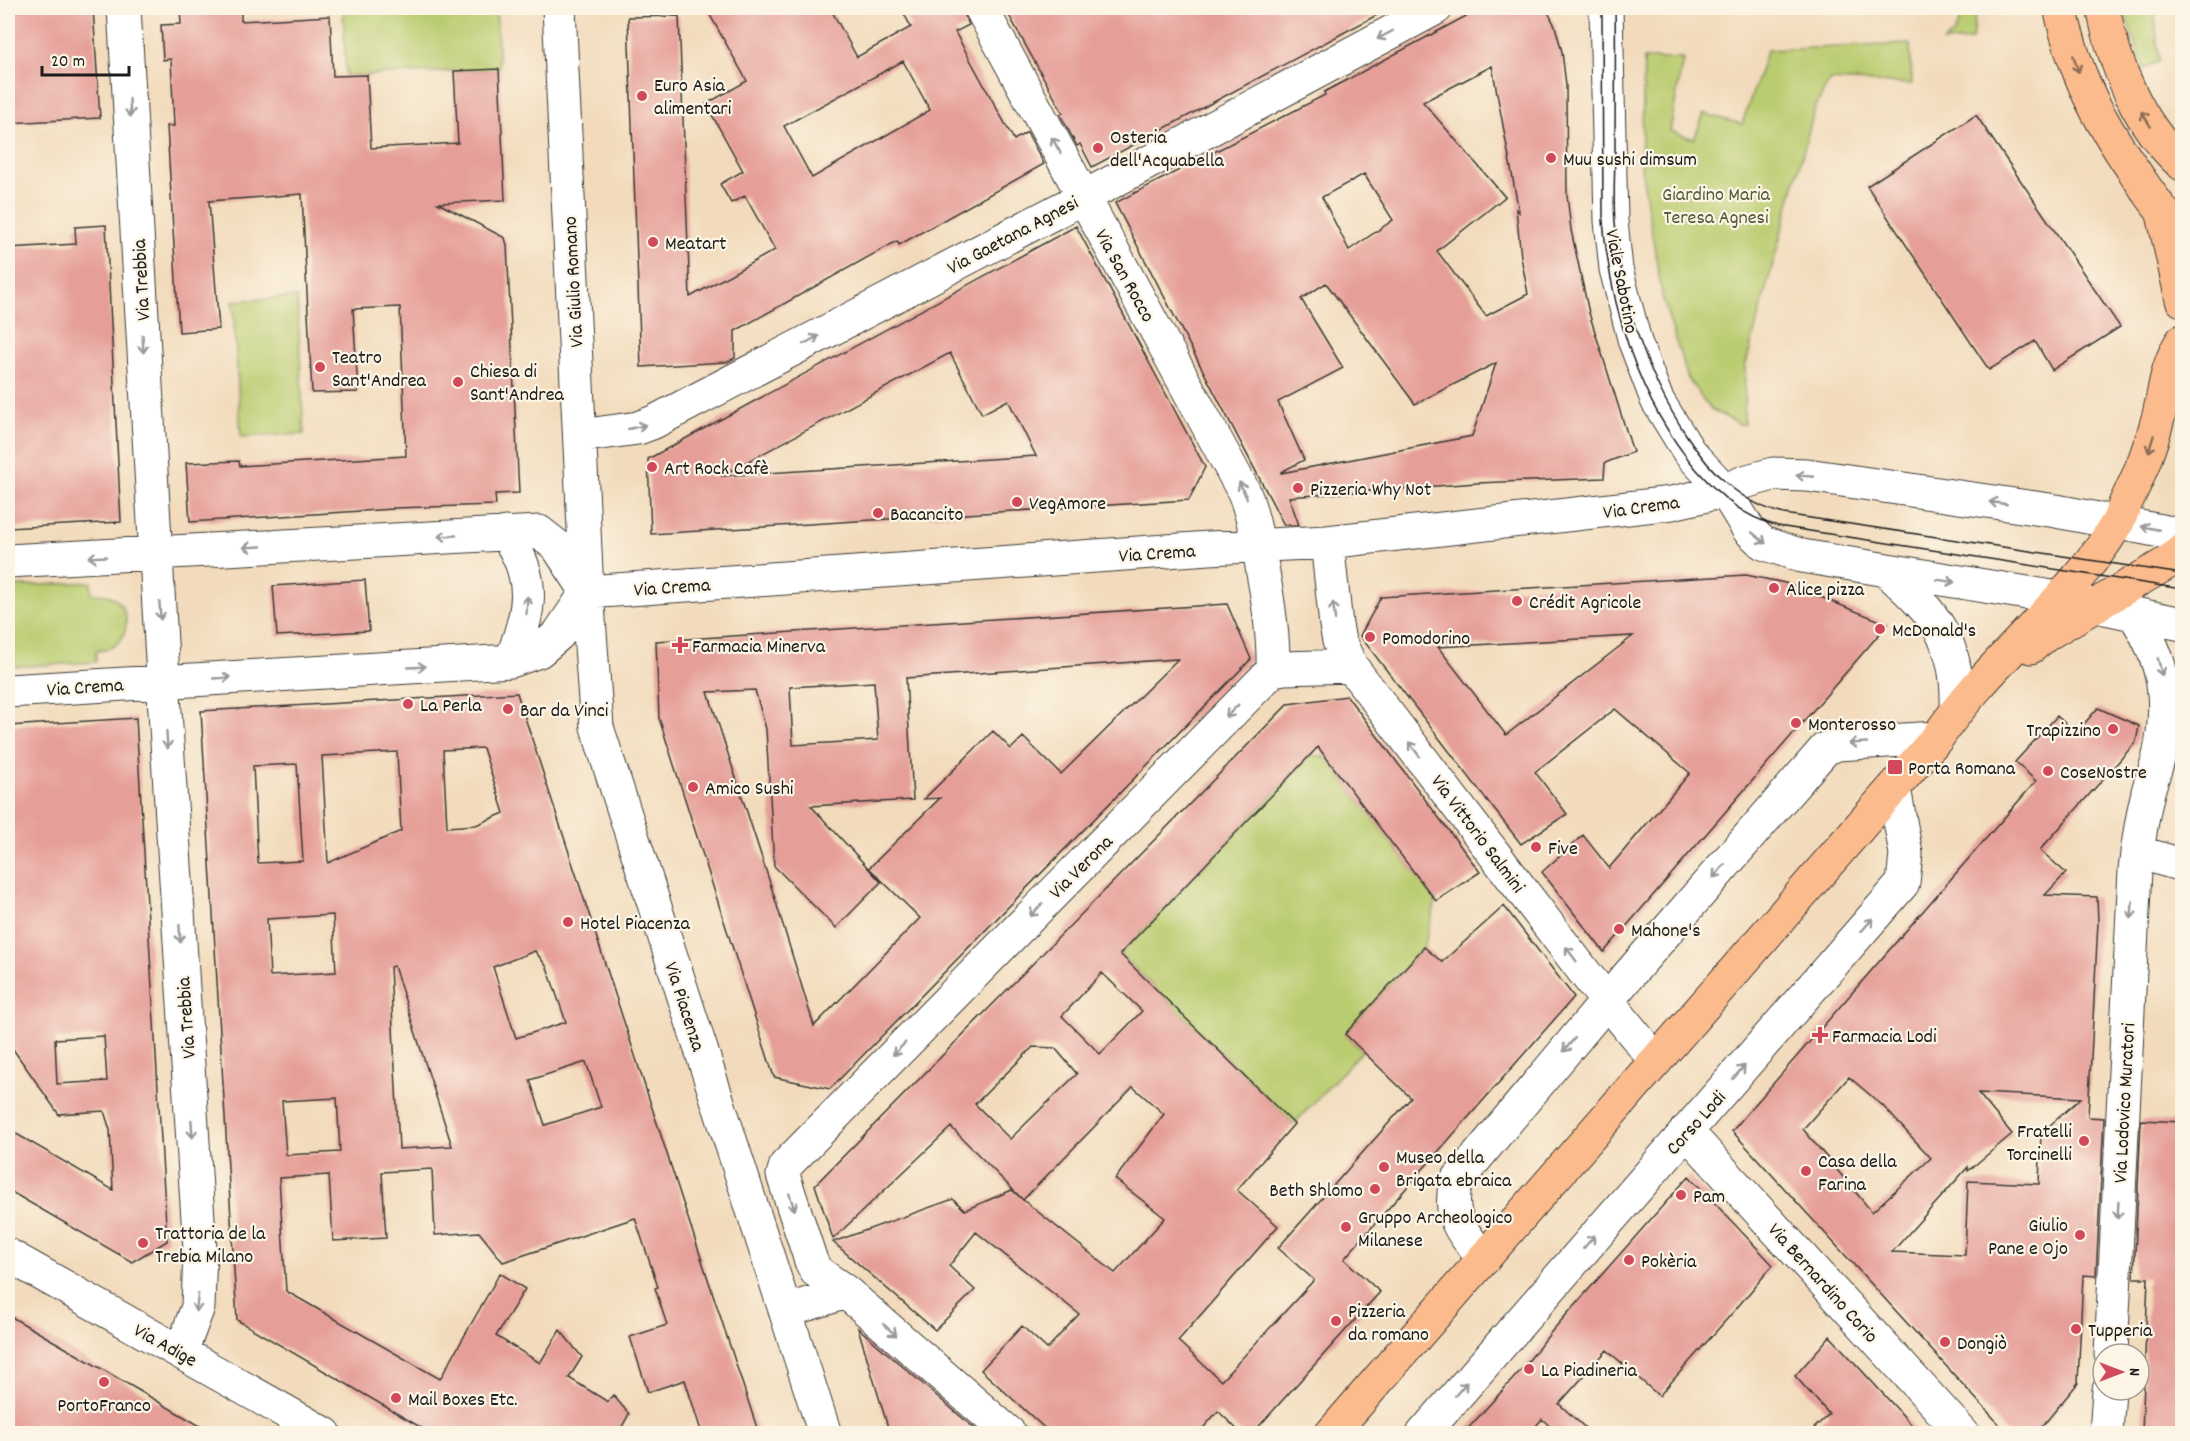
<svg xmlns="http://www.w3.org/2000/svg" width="2190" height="1441" font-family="Dekko,sans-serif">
  <rect width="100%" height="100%" fill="#fcf5e5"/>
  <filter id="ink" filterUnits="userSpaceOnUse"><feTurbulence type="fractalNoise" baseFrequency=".0167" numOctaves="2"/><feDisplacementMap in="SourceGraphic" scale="12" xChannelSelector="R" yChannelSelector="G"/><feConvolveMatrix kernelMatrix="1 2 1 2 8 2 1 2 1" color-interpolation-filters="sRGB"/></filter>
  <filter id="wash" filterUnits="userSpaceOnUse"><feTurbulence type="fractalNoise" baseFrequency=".008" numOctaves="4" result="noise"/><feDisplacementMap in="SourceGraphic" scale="24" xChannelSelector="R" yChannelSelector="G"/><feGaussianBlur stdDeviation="1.35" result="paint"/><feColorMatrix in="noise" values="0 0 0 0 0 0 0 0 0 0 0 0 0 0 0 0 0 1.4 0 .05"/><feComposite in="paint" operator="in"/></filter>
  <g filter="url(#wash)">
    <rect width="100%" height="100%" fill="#f2dbbc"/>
    <path fill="#bacc6f" stroke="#6b7446" stroke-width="1.5" d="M343,8H496L499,69L346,76Z
      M1965,8H1976L1972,40L1943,42L1954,34Z
      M2123,8H2154L2159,61L2144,69Z
      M1910,44L1912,84L1830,80L1815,108L1745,367L1744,424H1739L1710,409L1688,379L1663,300L1641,167L1644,59H1683L1670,131L1694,139L1704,114L1742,124L1767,50Z
      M297,297L304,434L241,437L233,301Z
      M91,582L92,594C97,594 103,594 107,595C131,602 133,638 110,648C106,650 100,650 96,651V662L8,667V587Z
      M1311,755L1326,757L1436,901L1424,947L1345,1034L1362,1051L1294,1124L1120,954Z"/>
    <g id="blocks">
      <path fill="#e59e98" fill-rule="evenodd" d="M8,8H93L100,118L8,123Z
        M180,8H241V21L330,16L333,76L367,75L371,148L458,143L454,71L499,69L505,200L438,203L505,238L507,245L519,493L495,494L496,505L393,508V509L190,522L186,463L239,461L240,466L406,456L400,307L353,309L358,392L312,393L302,194L209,201L219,329L179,332L167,126H174L171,59L163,60L161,25L181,24Z
        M706,8H830L857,57L911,27L901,8H962L969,25L955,32L1014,140L1027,132L1044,164L899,245L897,241L735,331V358L727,362L641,367L628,17L679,16L690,297L775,250L745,196L731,203L720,184L743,171L706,104L747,81ZM903,61L930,110L812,178L784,126Z
        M1005,8H1390L1092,167L1080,144L1077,146L1060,114L1063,113Z
        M1481,8H1546L1555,26L1562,52L1566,85L1567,195L1571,230L1589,313L1633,452L1605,463L1604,478L1477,483L1289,497L1299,525H1284L1115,203L1325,95L1324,92ZM1492,66L1519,212L1516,209L1521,257L1528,294L1486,316L1437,251L1505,197L1423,102ZM1364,174L1393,220L1349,250L1322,197ZM1326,283L1415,404L1496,363L1472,436L1281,473V472L1304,460L1278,402L1343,368L1301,299Z
        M1976,115L2120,327L2052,370L2035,341L1989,370L1867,186Z
        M106,225L121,522L8,528V248L76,244L75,227Z
        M1076,226L1205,467L1189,500L651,534L648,459ZM950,353L982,414L1008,400L1036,456L721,476Z
        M1746,575L1785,583L1888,624L1604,952L1542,872L1583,835L1609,868L1690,773L1615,709L1535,772L1567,814L1521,844L1360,636L1381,597ZM1633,636L1506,735L1438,647Z
        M365,580L369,631L277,636L273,586Z
        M1227,604L1251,659L830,1089L774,1077L659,718L656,641ZM1178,659L1061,774L1023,737L1011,749L993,731L924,799L940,798L869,868L920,918L814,1026L771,886L708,692L755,690L766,729L774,866L836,928L881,882L811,806L913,800L906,678ZM874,682L878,740L793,745L790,687Z
        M517,693L683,1203L759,1434H702L685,1380L648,1392L630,1337L667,1325L655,1288L658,1287L635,1218L503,1262L479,1232L435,1235L432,1169L382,1172L386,1238L333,1241L329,1175L279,1178L286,1291L440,1379L500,1273L525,1289L496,1336L540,1363L560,1330L582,1357L569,1378L608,1402L613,1395L629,1414L618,1434H432L237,1320L201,711ZM483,748L504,813L476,825L447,827L443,750ZM397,752L401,831L328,863L322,756ZM297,764L303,861L258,863L253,766ZM333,915L336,972L270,976L267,919ZM535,951L547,967L566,1022L516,1038L493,967ZM394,966L452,1146L399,1149L390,967ZM586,1062L601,1107L545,1125L530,1080ZM337,1098L340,1152L286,1155L282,1101Z
        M1347,696L1480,872L1436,901L1318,747L1120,954L1294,1124L1237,1190L1278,1226L1178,1341L1221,1381L1314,1280L1278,1248L1411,1098L1345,1034L1424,947L1442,962L1504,906L1574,997L1344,1259L1380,1292L1252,1434H1242L1218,1411L1198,1434H1051L981,1370L1022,1326L1047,1349L1079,1314L976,1232L949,1266L975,1290L935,1330L833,1242L953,1199L965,1210L1012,1190L1023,1200L951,1127L833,1239L815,1185L1288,704ZM1102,973L1142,1011L1100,1054L1062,1016ZM1033,1047L1055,1048L1077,1074L1010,1139L975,1104ZM1133,1087L1164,1114L1115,1179L1165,1218L1115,1273L1023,1200Z
        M2098,708L2139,726L2136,742L2040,850L2066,873L2045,895L2097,897L2098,922L2088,1117L2104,1118L2096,1276L2083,1275L2078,1383L2036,1434H2008L1732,1131L2036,781L2015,762L2057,716L2076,733ZM1849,1077L1883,1106L1931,1158L1872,1212L1803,1129ZM1978,1093L2081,1098L2041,1133L2039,1184L1968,1181L1965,1255L1892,1252L1968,1167V1171L2012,1134Z
        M136,718L167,1241L132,1262L8,1190V1129L113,1190L110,1130L104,1111L59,1114L60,1116L8,1042V726ZM104,1036L107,1081L57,1084L55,1039Z
        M2141,1120L2182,1122V1228L2178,1319H2182V1434H2142L2148,1278H2134Z
        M1689,1176L1773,1265L1735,1310L1659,1396L1607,1350L1559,1404L1592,1434H1558L1542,1419L1529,1434H1463L1522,1369L1552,1331Z
        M8,1315L57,1343L214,1434H21L8,1426Z
        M858,1328L981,1434H890Z
        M1830,1336L1920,1434H1808L1829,1414L1795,1376Z"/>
    </g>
  </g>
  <g filter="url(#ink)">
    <use href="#blocks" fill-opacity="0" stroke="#3c3934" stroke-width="1.5"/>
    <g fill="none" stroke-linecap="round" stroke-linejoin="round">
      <g stroke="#3c3934" stroke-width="35">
        <path id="minor" d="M124,8L165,711L200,1250L198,1307L181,1352
          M559,8L587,592L597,727L825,1434
          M981,8L1244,492C1254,518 1259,546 1263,573C1269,605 1274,637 1273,670L786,1165L783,1175L811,1261L816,1271L846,1292L1010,1434
          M1606,8L1611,221L1616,269L1635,342L1657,400L1689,452L1725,491L1749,530L1763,543L1802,556L2058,598L2182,624
          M580,436L638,428L654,422L1084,197L1436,8
          M505,533C538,579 530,612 511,661
          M1327,542L1336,625L1339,641L1351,666L1591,981L1656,1061
          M8,561L539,532L557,546L586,590
          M1888,572C1935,614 1959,641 1957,708
          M587,592L1209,548L1327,542L1672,503L1725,491L1744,482L1773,474L1807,475L2056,511L2182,535
          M1273,670L1284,668L1351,666
          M8,691L511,661L539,651L558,635L587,592
          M2137,852L2182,865
          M1686,1131L1963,1434
          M8,1255L325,1434
          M1484,1259C1463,1233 1447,1218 1456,1182L1627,977L1825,749L1837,744L1937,738
          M786,1311L846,1292
          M2111,1354L2135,870C2138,843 2142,817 2148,792C2151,780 2156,768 2159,756C2171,701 2165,661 2134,614
          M1423,1434L1903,883L1906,854L1894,788
          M2106,1434L2109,1390"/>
      </g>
      <g stroke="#3c3934" stroke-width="35">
        <path id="major" d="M2060,8C2075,74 2096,116 2134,171C2149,194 2164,214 2182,234
          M2103,8C2114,64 2138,125 2182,164
          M2163,214L2182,300
          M2031,647L2047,634L2167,563L2182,551
          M1331,1434L1937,738C1989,661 2068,604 2116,525C2121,517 2123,508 2127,500C2141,472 2151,445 2159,415C2165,389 2167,363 2182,341"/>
      </g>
      <use href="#minor" stroke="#fff" stroke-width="33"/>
      <use href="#major" stroke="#fbbb8c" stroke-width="33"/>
      <path stroke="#1c1c1c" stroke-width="1.5" d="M1602,8L1603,221C1611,310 1638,401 1697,470C1720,496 1743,517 1778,526L2182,589
        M1615,8C1616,55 1615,102 1615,149C1615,173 1613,198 1615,222C1621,298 1645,373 1687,436C1711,473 1741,503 1784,514L2182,574"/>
    </g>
    <defs><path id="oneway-shaft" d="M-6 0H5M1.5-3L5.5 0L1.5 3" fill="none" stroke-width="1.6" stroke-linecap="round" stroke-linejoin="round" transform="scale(1.5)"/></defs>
    <g stroke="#999">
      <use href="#oneway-shaft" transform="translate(1385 35) rotate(152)"/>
      <use href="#oneway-shaft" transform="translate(130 108) rotate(87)"/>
      <use href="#oneway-shaft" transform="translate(1056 145) rotate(-119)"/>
      <use href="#oneway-shaft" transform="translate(811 340) rotate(-28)"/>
      <use href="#oneway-shaft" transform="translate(143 344) rotate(87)"/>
      <use href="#oneway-shaft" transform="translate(637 427) rotate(-13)"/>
      <use href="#oneway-shaft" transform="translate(1805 476) rotate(-175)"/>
      <use href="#oneway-shaft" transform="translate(1243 490) rotate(-115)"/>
      <use href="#oneway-shaft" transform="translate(1998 503) rotate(-172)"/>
      <use href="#oneway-shaft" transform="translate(2150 528) rotate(-169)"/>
      <use href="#oneway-shaft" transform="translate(447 536) rotate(177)"/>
      <use href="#oneway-shaft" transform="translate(1759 538) rotate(39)"/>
      <use href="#oneway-shaft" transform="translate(252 547) rotate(177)"/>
      <use href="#oneway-shaft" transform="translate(97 557) rotate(177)"/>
      <use href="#oneway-shaft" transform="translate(1946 581) rotate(9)"/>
      <use href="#oneway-shaft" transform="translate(527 605) rotate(-87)"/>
      <use href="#oneway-shaft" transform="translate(160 611) rotate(86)"/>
      <use href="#oneway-shaft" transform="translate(1334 611) rotate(-97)"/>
      <use href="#oneway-shaft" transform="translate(417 667) rotate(-3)"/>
      <use href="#oneway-shaft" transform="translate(2160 667) rotate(76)"/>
      <use href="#oneway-shaft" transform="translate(222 678) rotate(-3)"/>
      <use href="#oneway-shaft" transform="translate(1232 711) rotate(135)"/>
      <use href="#oneway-shaft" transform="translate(167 740) rotate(86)"/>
      <use href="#oneway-shaft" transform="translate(1858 743) rotate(177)"/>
      <use href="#oneway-shaft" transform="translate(1414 749) rotate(-127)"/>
      <use href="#oneway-shaft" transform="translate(1719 871) rotate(131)"/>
      <use href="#oneway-shaft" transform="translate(1036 910) rotate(135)"/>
      <use href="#oneway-shaft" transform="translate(2132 910) rotate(94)"/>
      <use href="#oneway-shaft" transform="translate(1867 925) rotate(-49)"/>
      <use href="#oneway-shaft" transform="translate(180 934) rotate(86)"/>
      <use href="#oneway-shaft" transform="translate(1571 954) rotate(-127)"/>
      <use href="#oneway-shaft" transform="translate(1569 1045) rotate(130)"/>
      <use href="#oneway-shaft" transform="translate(899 1049) rotate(135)"/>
      <use href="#oneway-shaft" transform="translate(1739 1072) rotate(-49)"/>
      <use href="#oneway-shaft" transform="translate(192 1129) rotate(86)"/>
      <use href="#oneway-shaft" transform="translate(792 1202) rotate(72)"/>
      <use href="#oneway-shaft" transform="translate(2118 1210) rotate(93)"/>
      <use href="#oneway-shaft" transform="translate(1589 1242) rotate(-49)"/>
      <use href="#oneway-shaft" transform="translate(197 1303) rotate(98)"/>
      <use href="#oneway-shaft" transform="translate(890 1330) rotate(41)"/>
      <use href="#oneway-shaft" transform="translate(1461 1389) rotate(-49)"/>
    </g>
    <g stroke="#8c6c54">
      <use href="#oneway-shaft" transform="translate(2076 64) rotate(72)"/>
      <use href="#oneway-shaft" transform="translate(2146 119) rotate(-121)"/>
      <use href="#oneway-shaft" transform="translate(2151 444) rotate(107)"/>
    </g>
  </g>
  <g fill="#d1495b" stroke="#fcf5e5" stroke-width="2">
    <circle cx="642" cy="96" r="6"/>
    <circle cx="1098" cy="148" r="6"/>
    <circle cx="1551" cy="158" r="6"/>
    <circle cx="653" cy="242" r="6"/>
    <circle cx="320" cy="367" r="6"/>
    <circle cx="458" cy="382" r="6"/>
    <circle cx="652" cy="467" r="6"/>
    <circle cx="1298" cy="488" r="6"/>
    <circle cx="1017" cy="502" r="6"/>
    <circle cx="878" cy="513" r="6"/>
    <circle cx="1774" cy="588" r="6"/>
    <circle cx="1517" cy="601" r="6"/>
    <circle cx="1880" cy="629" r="6"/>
    <circle cx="1370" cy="637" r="6"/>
    <path d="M677 636h6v6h6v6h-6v6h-6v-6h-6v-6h6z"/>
    <circle cx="408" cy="704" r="6"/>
    <circle cx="508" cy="709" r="6"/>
    <circle cx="1796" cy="723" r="6"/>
    <circle cx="2113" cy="729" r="6"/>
    <rect x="1887" y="759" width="16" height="16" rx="3"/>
    <circle cx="2048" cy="771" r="6"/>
    <circle cx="693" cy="787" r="6"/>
    <circle cx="1536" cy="847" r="6"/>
    <circle cx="568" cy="922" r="6"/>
    <circle cx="1619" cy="929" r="6"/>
    <path d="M1817 1026h6v6h6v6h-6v6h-6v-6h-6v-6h6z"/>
    <circle cx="2084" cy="1141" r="6"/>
    <circle cx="1384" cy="1167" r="6"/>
    <circle cx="1806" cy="1171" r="6"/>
    <circle cx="1375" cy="1189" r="6"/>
    <circle cx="1681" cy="1195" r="6"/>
    <circle cx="1346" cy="1227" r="6"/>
    <circle cx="2080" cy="1235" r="6"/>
    <circle cx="143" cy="1243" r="6"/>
    <circle cx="1629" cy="1260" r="6"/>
    <circle cx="1336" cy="1321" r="6"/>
    <circle cx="2076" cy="1329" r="6"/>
    <circle cx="1945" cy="1342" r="6"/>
    <circle cx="1529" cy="1369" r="6"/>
    <circle cx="104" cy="1382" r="6"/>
    <circle cx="396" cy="1398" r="6"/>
  </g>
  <g text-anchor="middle" stroke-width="4.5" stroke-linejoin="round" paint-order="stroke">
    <g font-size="20" fill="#1c1c1c" stroke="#fcf5e5" text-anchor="start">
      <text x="654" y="91">Euro Asia<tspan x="654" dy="23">alimentari</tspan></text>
      <text x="1110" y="143">Osteria<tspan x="1110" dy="23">dell'Acquabella</tspan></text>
      <text x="1563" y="165">Muu sushi dimsum</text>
      <text x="665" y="249">Meatart</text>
      <text x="332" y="363">Teatro<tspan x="332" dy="23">Sant'Andrea</tspan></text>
      <text x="470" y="377">Chiesa di<tspan x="470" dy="23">Sant'Andrea</tspan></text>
      <text x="664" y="474">Art Rock Cafè</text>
      <text x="1310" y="495">Pizzeria Why Not</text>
      <text x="1029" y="509">VegAmore</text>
      <text x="890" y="520">Bacancito</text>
      <text x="1786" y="595">Alice pizza</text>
      <text x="1529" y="608">Crédit Agricole</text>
      <text x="1892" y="636">McDonald's</text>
      <text x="1382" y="644">Pomodorino</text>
      <text x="692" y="652">Farmacia Minerva</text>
      <text x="420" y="711">La Perla</text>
      <text x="520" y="716">Bar da Vinci</text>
      <text x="1808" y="730">Monterosso</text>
      <text x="2101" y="736" text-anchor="end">Trapizzino</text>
      <text x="1908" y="774">Porta Romana</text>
      <text x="2060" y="778">CoseNostre</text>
      <text x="705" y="794">Amico Sushi</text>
      <text x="1548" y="854">Five</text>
      <text x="580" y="929">Hotel Piacenza</text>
      <text x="1631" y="936">Mahone's</text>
      <text x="1832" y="1042">Farmacia Lodi</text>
      <text x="2072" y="1137" text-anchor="end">Fratelli<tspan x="2072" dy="23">Torcinelli</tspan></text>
      <text x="1396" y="1163">Museo della<tspan x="1396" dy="23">Brigata ebraica</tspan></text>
      <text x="1818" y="1167">Casa della<tspan x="1818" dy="23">Farina</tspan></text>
      <text x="1363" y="1196" text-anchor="end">Beth Shlomo</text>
      <text x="1693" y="1202">Pam</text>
      <text x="1358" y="1223">Gruppo Archeologico<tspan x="1358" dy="23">Milanese</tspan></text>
      <text x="2068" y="1231" text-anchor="end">Giulio<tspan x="2068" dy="23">Pane e Ojo</tspan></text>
      <text x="155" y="1239">Trattoria de la<tspan x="155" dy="23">Trebia Milano</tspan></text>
      <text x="1641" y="1267">Pokèria</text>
      <text x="1348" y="1317">Pizzeria<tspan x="1348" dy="23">da romano</tspan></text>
      <text x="2088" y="1336">Tupperia</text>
      <text x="1957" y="1349">Dongiò</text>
      <text x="1541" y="1376">La Piadineria</text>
      <text x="408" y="1405">Mail Boxes Etc.</text>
      <text x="104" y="1411" text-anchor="middle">PortoFranco</text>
    </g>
    <g font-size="20" fill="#535a39" stroke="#fcf5e5">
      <text x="1716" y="200">Giardino Maria<tspan x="1716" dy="23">Teresa Agnesi</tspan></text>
    </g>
    <g font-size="20" fill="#1c1c1c" stroke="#fcf5e5">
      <text transform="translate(1012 234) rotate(-28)" y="7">Via Gaetana Agnesi</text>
      <text transform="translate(1126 275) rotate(61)" y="7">Via San Rocco</text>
      <text transform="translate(140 280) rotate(-93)" y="7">Via Trebbia</text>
      <text transform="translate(1623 281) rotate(79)" y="7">Viale Sabotino</text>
      <text transform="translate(572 282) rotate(-93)" y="7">Via Giulio Romano</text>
      <text transform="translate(1641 506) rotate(-8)" y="7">Via Crema</text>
      <text transform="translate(1157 552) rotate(-4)" y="7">Via Crema</text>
      <text transform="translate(672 586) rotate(-4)" y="7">Via Crema</text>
      <text transform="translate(85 686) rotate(-4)" y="7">Via Crema</text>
      <text transform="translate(1479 833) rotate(53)" y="7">Via Vittorio Salmini</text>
      <text transform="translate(1080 866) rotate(-45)" y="7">Via Verona</text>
      <text transform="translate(686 1006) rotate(72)" y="7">Via Piacenza</text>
      <text transform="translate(185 1018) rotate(-94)" y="7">Via Trebbia</text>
      <text transform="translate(2123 1103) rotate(-87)" y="7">Via Lodovico Muratori</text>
      <text transform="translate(1695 1122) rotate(-48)" y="7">Corso Lodi</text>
      <text transform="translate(1824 1282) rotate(48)" y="7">Via Bernardino Corio</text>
      <text transform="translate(166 1344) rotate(29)" y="7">Via Adige</text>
    </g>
  </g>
  <rect width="2190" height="1441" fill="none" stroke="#fcf5e5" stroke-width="30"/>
  <g transform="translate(2121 1372) rotate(90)"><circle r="28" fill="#fcf5e5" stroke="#a29e95" stroke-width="1.5"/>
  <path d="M0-4.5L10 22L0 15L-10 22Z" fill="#d1495b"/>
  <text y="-9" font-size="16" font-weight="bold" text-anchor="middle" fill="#1c1c1c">N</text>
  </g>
  <path d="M42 66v9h87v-9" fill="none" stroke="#1c1c1c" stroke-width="3"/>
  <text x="51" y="66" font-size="18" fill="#1c1c1c" stroke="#fcf5e5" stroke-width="4.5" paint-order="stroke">20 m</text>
</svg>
